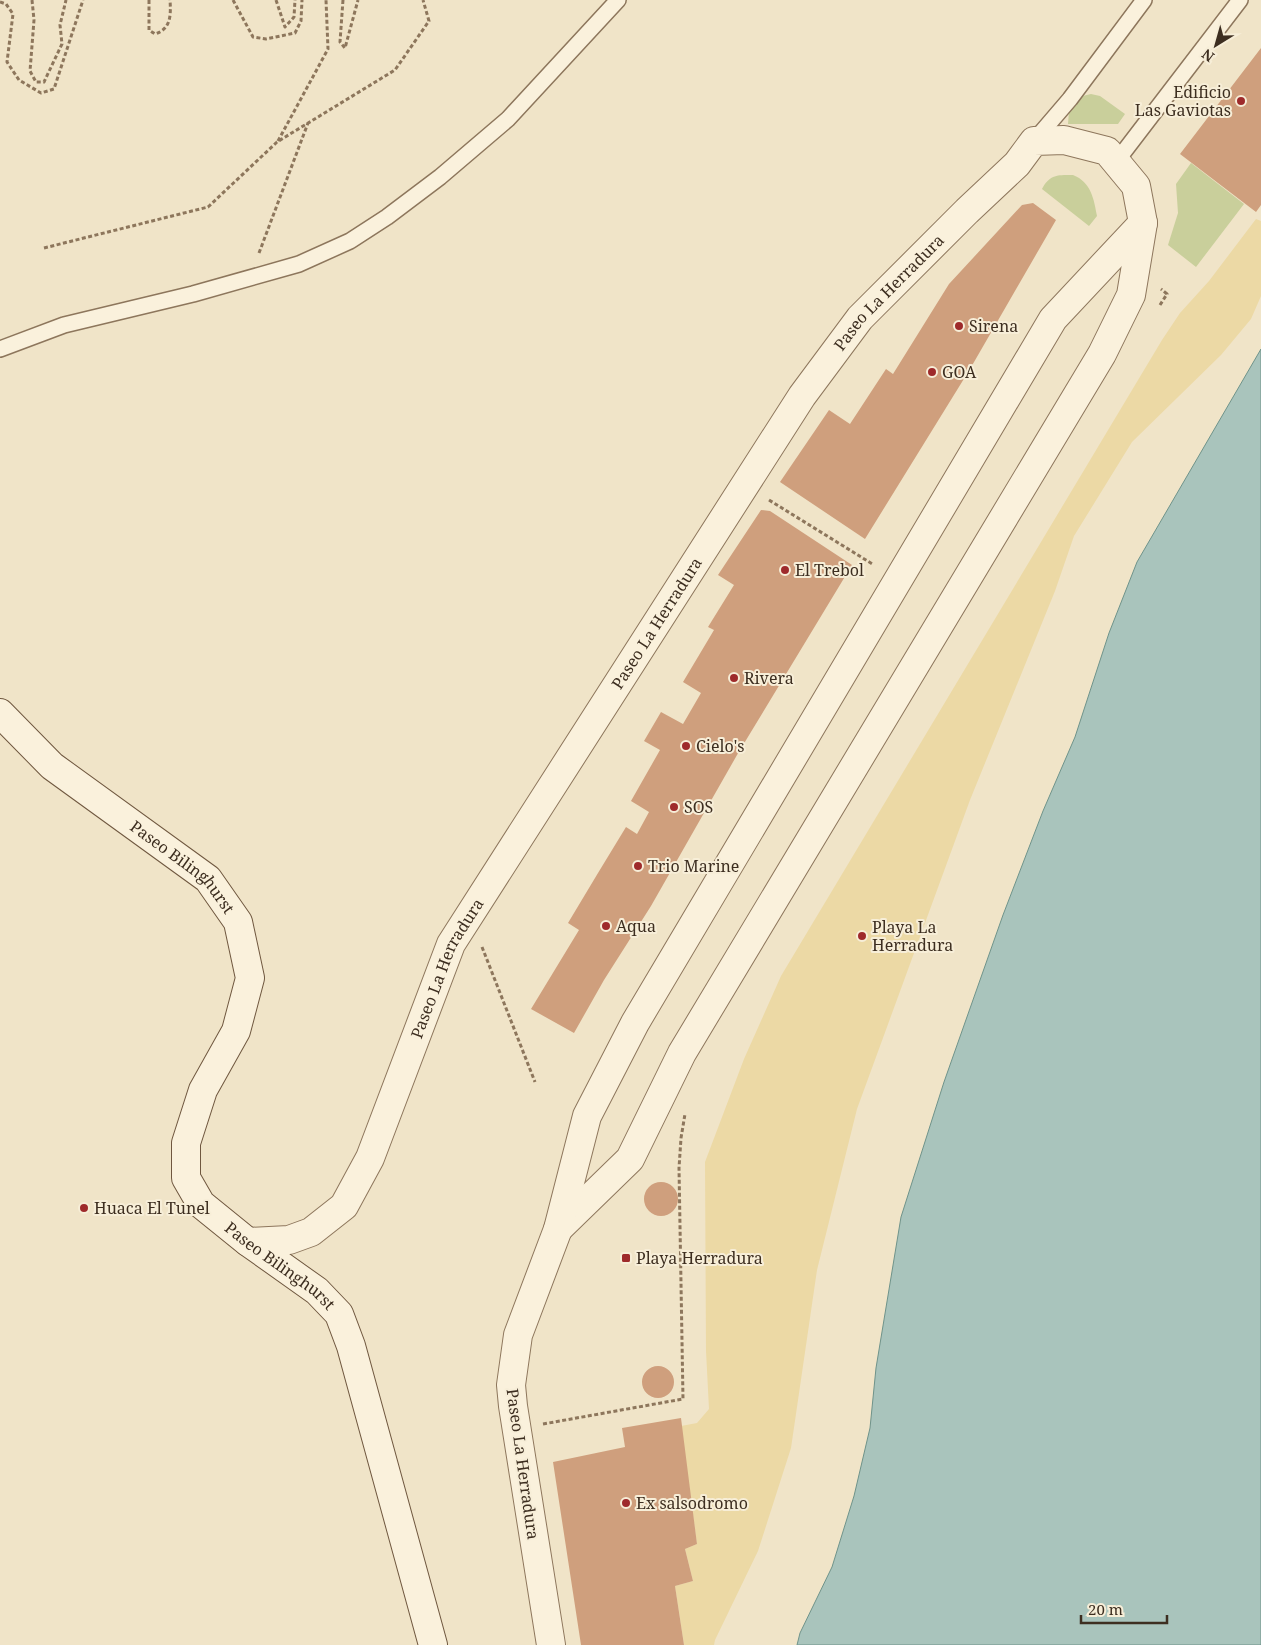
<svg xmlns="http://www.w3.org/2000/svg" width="1261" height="1645" font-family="'Noto Serif',serif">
  <rect width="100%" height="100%" fill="#f0e4c8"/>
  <path fill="#c9cf9b" d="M1091,94L1100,96L1125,114L1118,124H1068L1070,99Z
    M1191,163L1244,204L1196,267L1168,245L1178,213L1176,184Z
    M1073,175C1091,182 1094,199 1097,216L1089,226L1042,189C1050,174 1058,175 1073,175Z"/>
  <path fill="#ecd9a5" d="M1256,219L1261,221V296L1251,319L1221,355L1132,442L1074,536L1055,591L970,800L857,1109L817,1270L791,1448L758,1551L715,1640L714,1645H684L675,1586L693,1581L685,1549L697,1544L681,1426L697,1423L709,1409L706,1351L705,1162L744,1059L781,976L1162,340L1180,313L1209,281Z"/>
  <path fill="#a9c4bc" stroke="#6f938a" d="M1261,349V1645H797L800,1633L832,1567L854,1496L870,1428L876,1368L901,1217L944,1082L1003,915L1043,811L1075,737L1109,633L1137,562Z"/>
  <path fill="#cf9f7d" d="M1261,48V205L1256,212L1180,154Z
    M1033,203L1056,220L970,369L865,539L780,482L829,410L850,424L886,369L893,374L949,284L1022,205Z
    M761,510L770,511L852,565L737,755L651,906L604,980L574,1033L531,1009L579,930L568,923L598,873L626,827L637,834L649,812L631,801L660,750L644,741L661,712L683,724L701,693L683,682L714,630L708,627L734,585L718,575Z
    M644 1199a17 17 0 1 1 34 0a17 17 0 1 1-34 0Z
    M642 1382a16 16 0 1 1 32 0a16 16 0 1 1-32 0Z
    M681,1418L697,1544L685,1549L693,1581L675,1586L684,1645H581L553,1462L625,1447L622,1428Z"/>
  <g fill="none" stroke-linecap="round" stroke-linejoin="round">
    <g stroke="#8d765c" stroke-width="18">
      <path id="service" d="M1034,141L1070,99L1144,0
        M1116,162L1240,0
        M0,349L64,325L193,294L299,264L350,241L387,217L440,177L508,119L618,0"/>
    </g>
    <g stroke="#8d765c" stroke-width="30">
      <g id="minor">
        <path id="s1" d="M248,1242L289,1240L311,1232L344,1206L370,1158L451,944L802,396L860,318L967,211L1017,164L1034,141L1064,140L1107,151L1136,186L1143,223L1131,295L1102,354L682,1053L630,1159L558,1229"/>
        <path d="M551,1645L513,1406L511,1385L518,1335L558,1229L587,1116L635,1023L1053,319L1143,223"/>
      </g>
    </g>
    <g stroke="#6f573f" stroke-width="30">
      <g id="secondary">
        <path id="s2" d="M0,713L52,766L208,879L238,922L250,978L236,1031L203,1090L186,1143V1178L201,1204L248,1242L317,1291L339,1314L351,1346L433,1645"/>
      </g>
    </g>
    <path stroke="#8d765c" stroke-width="3" stroke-dasharray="4 2.5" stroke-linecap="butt" d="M32,0L34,20L30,71L36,82H44L62,44L60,25L66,0
      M149,0V30L155,34C171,29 171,15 170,0
      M233,0L253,37L266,39L295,33L301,21L302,0
      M276,0L285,27L294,17L295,0
      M343,0L340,42L345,48L358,0
      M0,2L6,4L13,14L7,62L19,80L41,93L54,89L83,0
      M278,141L328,49L326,0
      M44,248L208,207L277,142L395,70L429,21L423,0
      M259,253L308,123
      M1160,305L1167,294L1161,289
      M769,500L874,565
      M482,947L535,1082
      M543,1424L683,1399L679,1168L681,1138L685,1114"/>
    <use href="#service" stroke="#faf1dc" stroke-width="15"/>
    <use href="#minor" stroke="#faf1dc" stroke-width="28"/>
    <use href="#secondary" stroke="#faf1dc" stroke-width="28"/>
  </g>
  <g fill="#9e2a2b" stroke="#f7eed8" stroke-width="2">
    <circle cx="1241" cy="101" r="5"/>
    <circle cx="959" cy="326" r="5"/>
    <circle cx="932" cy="372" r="5"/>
    <circle cx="785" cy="570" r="5"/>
    <circle cx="734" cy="678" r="5"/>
    <circle cx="686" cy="746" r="5"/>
    <circle cx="674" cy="807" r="5"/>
    <circle cx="638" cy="866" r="5"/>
    <circle cx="606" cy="926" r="5"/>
    <circle cx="862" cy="936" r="5"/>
    <circle cx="84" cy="1208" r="5"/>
    <rect x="621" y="1253" width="10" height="10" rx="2.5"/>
    <circle cx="626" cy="1503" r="5"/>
  </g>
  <g text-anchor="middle" stroke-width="4" stroke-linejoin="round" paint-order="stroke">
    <g font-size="16" fill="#3d2e20" stroke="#f7eed8" text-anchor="start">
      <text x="1231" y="98" text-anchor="end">Edificio<tspan x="1231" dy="18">Las Gaviotas</tspan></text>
      <text x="969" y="332">Sirena</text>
      <text x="942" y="378">GOA</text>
      <text x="795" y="576">El Trebol</text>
      <text x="744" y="684">Rivera</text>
      <text x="696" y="752">Cielo's</text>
      <text x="684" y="813">SOS</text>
      <text x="648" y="872">Trio Marine</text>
      <text x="616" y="932">Aqua</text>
      <text x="872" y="933">Playa La<tspan x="872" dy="18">Herradura</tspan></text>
      <text x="94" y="1214">Huaca El Tunel</text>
      <text x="636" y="1264">Playa Herradura</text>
      <text x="636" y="1509">Ex salsodromo</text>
    </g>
    <g font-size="16" fill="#3d2e20" stroke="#f7eed8">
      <text dy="6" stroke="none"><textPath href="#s1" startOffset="1176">Paseo La Herradura</textPath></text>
      <text dy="6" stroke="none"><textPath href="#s1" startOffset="771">Paseo La Herradura</textPath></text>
      <text dy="6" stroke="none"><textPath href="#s2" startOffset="240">Paseo Bilinghurst</textPath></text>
      <text dy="6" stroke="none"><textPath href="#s1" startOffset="366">Paseo La Herradura</textPath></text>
      <text dy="6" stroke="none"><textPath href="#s2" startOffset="720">Paseo Bilinghurst</textPath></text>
      <text transform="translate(523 1464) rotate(82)" y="6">Paseo La Herradura</text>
    </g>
  </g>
  <g transform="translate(1216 45) rotate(217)" stroke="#f7eed8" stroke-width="4" paint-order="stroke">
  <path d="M0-4L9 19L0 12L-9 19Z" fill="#3d2e20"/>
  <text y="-8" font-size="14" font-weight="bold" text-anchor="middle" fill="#3d2e20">N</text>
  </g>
  <path d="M1081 1615v8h86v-8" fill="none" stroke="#3d2e20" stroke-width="2.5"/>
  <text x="1088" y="1615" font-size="15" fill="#3d2e20" stroke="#f7eed8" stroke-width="4" paint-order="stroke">20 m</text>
</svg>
